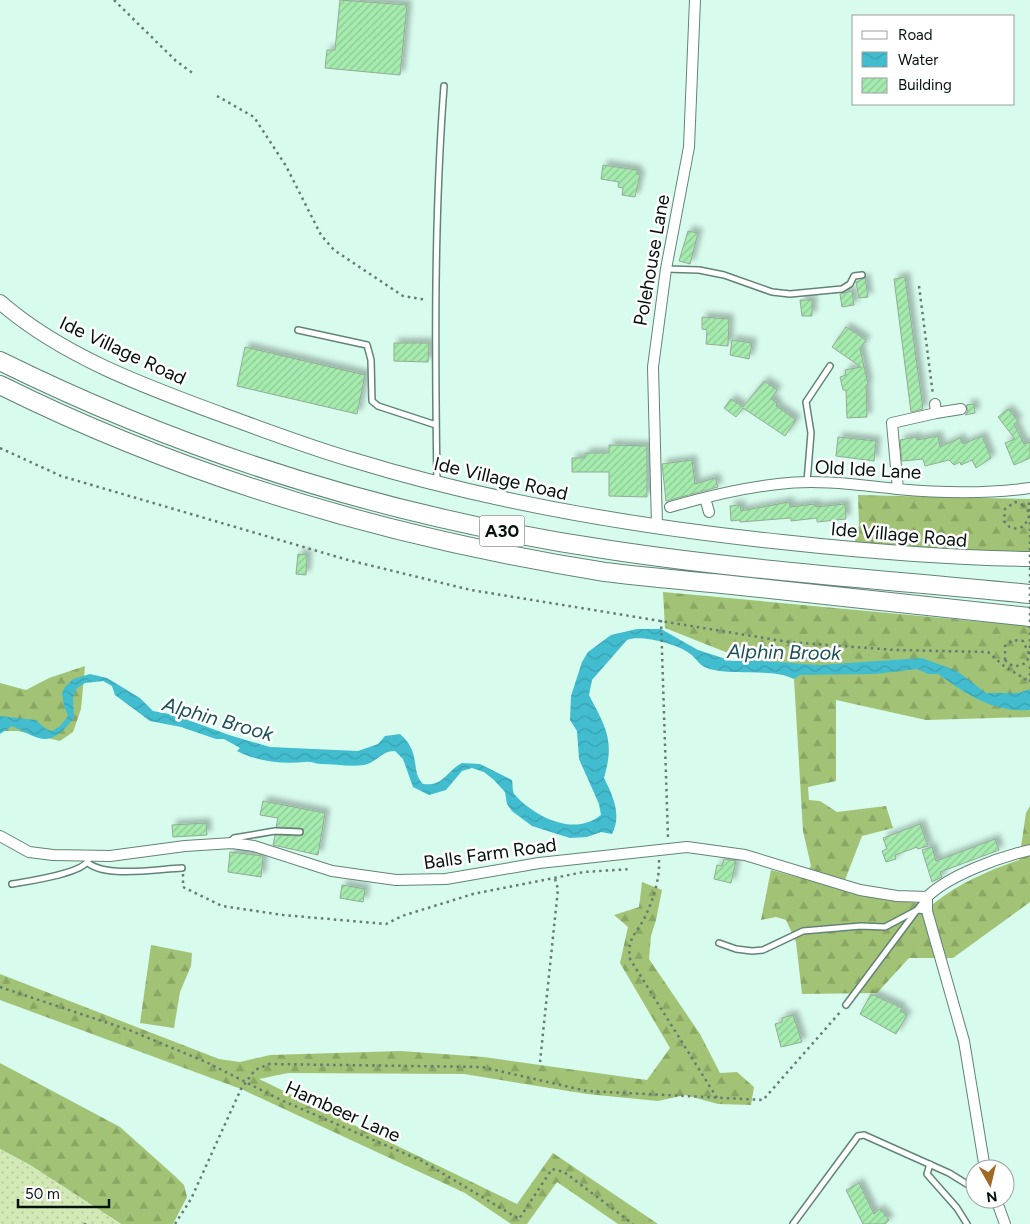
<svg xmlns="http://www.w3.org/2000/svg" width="1030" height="1224" font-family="Figtree,sans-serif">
  <defs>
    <pattern id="forest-firs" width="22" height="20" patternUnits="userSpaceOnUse" patternTransform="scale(1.25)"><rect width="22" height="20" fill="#a2c375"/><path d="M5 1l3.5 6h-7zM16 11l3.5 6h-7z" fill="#8aa664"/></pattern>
    <pattern id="garden-dots" width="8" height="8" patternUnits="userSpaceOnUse" patternTransform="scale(1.25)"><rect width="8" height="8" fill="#d2e9b6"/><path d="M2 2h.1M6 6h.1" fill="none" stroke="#b3c79b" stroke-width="1.8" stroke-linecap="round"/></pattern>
    <pattern id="water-waves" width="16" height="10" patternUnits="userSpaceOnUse" patternTransform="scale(1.25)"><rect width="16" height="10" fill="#42bdcf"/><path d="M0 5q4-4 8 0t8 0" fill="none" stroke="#38a1b1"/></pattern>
    <pattern id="building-hatch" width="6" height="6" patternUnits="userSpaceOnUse" patternTransform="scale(1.25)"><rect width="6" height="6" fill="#a5ebae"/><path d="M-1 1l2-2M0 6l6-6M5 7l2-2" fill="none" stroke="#8dc894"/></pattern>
    <filter id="shadow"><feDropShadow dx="4.5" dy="-4.5" stdDeviation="2.5" flood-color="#0004"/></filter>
  </defs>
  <rect width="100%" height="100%" fill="#d7fbec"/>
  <path fill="url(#forest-firs)" d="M858,495L1030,499V551L960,553L854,545L859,526Z
    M663,592L1030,626V717L926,720L836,700V781L808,787L809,800L820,801L837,812L886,806L893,828L862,836L845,880L844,890L897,901L933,904C960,883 987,871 1019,860L1026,813L1030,806V902L953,958H909L877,993L802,994L796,942L786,920L776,917L761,920L771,870L801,878L811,866L803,831L794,679L665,628Z
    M85,666L81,709L73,732L60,741L18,731H0V683L26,690L49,678Z
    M642,882L662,890L656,920L651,936L649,959L700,1034L720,1073L737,1072L754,1087L751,1105L718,1104L685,1095L658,1101L587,1094L464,1074L288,1073L259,1079L517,1204L553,1153L658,1224H618L557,1182L527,1224H511L465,1193L241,1089L0,1000V974L219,1059L240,1062L270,1055L401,1051L484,1057L647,1080L670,1048L620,963L628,927L614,915L639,907Z
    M151,945L192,953L191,966L180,992L174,1028L140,1023Z
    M0,1063L120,1127L177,1178L184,1185L187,1197L173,1224H121L30,1165L0,1149Z"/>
  <path fill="url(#garden-dots)" d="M0,1149L30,1165L121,1224H0Z"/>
  <path fill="url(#water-waves)" d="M637,629H661L698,650L732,661L752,660L819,665L922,658L957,671L986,693H1019L1030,689V710C994,713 966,694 938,674H928L917,669L875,674L800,675L794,679C775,668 732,676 710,669C697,665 699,660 689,653C678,644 639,634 627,640L592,680L589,695C606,728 615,740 604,778C613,796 622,815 612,834L601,832L587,837L570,838L532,826L512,811L507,804L505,792L494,780L484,772L472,768L462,771L446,790L429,795L413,787L403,759L395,751C382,750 376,763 364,765C349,767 335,764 321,764C316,764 310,761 305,762C281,764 259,762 237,751L240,748L224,739H216L181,727L150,721L115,695L112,686L103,681L85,683L76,689L73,698L74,718C50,748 43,741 12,726L0,734V716L36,720L46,729L52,731L60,726L68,716L64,706L62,693L65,687L73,679L90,674L107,678L140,698L153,711L175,715L229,735L270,747L358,751L378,744L385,736L400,734C422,753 410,771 423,784C444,787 446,771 462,763L480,764L512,780C513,785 512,792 515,795C535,817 574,837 601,815L599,804L579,759L577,731L570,720L571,696L582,662L588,652L611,635Z"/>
  <path fill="url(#building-hatch)" stroke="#93ac95" filter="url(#shadow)" d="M340,0L407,5L400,75L325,68L327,50H335Z
    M603,165L637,170V174L640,175L635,197L622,195L623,188L618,187L619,182L601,179Z
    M688,231L698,233L690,264L679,261Z
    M905,277L923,409L911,412L894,279Z
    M865,278L868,297L859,298L856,282Z
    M852,291L854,305L842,307L840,294Z
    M800,300H812V316H802Z
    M702,317L729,319L728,346L706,344L707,330L702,329Z
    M846,327L866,340L860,349L868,384L866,385L867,417L847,418L846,390H843L840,377L846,375L845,370L861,367L832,347Z
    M732,340L752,343L749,359L730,355Z
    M394,343H429L428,362L394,361Z
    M245,347L365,375L357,414L237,386Z
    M764,381L777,390L771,399L777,403L776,406L796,420L785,436L743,408L736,417L724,408L731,399L743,407Z
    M974,404L975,413L965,415L968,411L966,405Z
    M1008,409L1018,421L1014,424L1024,444L1030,442V458L1014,465L1005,443L1015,439L998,417Z
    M938,436L940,447L960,438L963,444L982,436L991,458L976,468L972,460L961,465L960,462L954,465L949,460L925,466L923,459L902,461L900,440L916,437L917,440Z
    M838,437L876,441L874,461L836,456Z
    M609,445L647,446V497L609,496V472H572V458H585V453H609Z
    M692,460L695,484L715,478L718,487L666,501L662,464Z
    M789,502L790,507L815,504L816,507L845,504L846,519L817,522V518L791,521V518L740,522V520L731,521L730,506L740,505L741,511Z
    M298,554L307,555L306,575L296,574Z
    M263,801L325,813L318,855L273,845L275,835L300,836L304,830L300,828L276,827L278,818L260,815Z
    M206,823L207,835L173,837L172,825Z
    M920,824L928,846L918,849L917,847L895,855L896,859L886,862L882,851L887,849L883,838Z
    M995,839L999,850L940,872L942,877L932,882L922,850L932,847L936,861Z
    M230,852L263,856L261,877L228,872Z
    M724,859L736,861L731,883L714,879L717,865L722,866Z
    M342,885L365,889L363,902L340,898Z
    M871,994L902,1008L900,1011L907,1015L896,1034L860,1014Z
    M793,1015L802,1042L781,1047L775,1024L782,1022V1018Z
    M859,1183L874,1214L880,1209L889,1220L885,1224H863L846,1190Z"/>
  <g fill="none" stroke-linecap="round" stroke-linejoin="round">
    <g stroke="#628476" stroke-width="8">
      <path id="lane" d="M666,269L699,270L724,275L772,292L790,294L842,289L850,284L854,276L862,275
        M298,330L367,345L371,360L372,401L378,406L436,425
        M807,482L811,433L806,402L830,366
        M437,483C435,351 434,218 444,86
        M230,842L234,838L275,831L300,832
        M88,863C107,878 158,869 182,868
        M12,884C29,881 80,874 88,861
        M719,943L736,949L752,951L763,950L803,931L861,926L885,927L917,910L927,911
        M846,1005L926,898
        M930,1164L927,1174L957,1208L967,1224
        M793,1224L858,1136L864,1135L949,1173L975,1189"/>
    </g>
    <g stroke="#628476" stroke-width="12">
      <path id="street" d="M936,413L961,409
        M898,489L892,423L936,413L935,404
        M705,498L709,512
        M670,507C705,497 742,488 778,484C818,479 858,485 897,489C940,493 987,494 1030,488
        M657,526L653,367L666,269L689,147L695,0
        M0,836L29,852L53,855L110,856L185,846L232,843L254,846L332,871L396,880L446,879L539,863L687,847L745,855L860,890L897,896L927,897
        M985,1169L964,1041L927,911V897C949,875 1000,857 1030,850
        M996,1199L1005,1224"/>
    </g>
    <g stroke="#628476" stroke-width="16">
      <path id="secondary" d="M0,302C62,356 144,386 220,414C264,430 308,447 353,460C493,503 637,527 782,542C865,551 947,558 1030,559"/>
    </g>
    <g stroke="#628476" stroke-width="20">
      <path id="highway" d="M0,361C192,456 399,519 610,550C749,571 890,580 1030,594
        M0,385C189,479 397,539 605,572C644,577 683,580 722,584C825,596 927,605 1030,617"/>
    </g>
    <path stroke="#657c72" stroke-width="2.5" stroke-dasharray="2.5 4" stroke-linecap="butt" d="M114,0L176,61L194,74
      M217,96L254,117L286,166L321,235L334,250L403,296L427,300
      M919,286L933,395
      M0,448L61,476L348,560L471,590L789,642L895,650L988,652L1004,666L1030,682
      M1023,505L1015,502L1005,509L1004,521C1009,529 1017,531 1025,525L1029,516V500
      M661,620L668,838
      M1005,660V646L1013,640L1023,641L1030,656
      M1030,682V666
      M659,860C660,879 653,900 645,917C636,935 627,937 630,959L717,1098
      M183,874V887L222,906L283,915L386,924L402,916L473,894L584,872L631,869
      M0,987L129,1030L206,1062L281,1100L422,1161L519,1219L552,1169L564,1172L633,1224
      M540,1062L558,889L555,879
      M85,1224V1223
      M175,1224L191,1199L241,1089L255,1070L269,1064L482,1067L587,1091L763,1100L842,1010"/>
    <use href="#lane" stroke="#fff" stroke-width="5"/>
    <use href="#street" stroke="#fff" stroke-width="10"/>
    <use href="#secondary" stroke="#fff" stroke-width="14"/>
    <use href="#highway" stroke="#fff" stroke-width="18"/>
    <path stroke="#657c72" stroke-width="2.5" stroke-dasharray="2.5 4" stroke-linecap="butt" d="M1005,660C1012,668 1019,667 1027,662L1030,650V519L1029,512L1023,505"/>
  </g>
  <g text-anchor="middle" stroke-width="5" stroke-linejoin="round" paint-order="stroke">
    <rect fill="#fff" stroke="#505855" stroke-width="1" x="479.5" y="515.5" width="45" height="31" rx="4"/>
    <g font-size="18" font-weight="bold" fill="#05110c">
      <text x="502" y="537">A30</text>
    </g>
    <g font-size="19" fill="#05110c" stroke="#fff">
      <text transform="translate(651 260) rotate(-80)" y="7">Polehouse Lane</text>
      <text transform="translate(123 350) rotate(25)" y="7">Ide Village Road</text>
      <text transform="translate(868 469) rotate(3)" y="7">Old Ide Lane</text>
      <text transform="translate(501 478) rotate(13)" y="7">Ide Village Road</text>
      <text transform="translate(899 534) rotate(5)" y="7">Ide Village Road</text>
      <text transform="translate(490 853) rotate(-8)" y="7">Balls Farm Road</text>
      <text transform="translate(343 1111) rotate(24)" y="7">Hambeer Lane</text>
    </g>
    <g font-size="20" font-style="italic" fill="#1b4f57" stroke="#fff">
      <text transform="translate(784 652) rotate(1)" y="7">Alphin Brook</text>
      <text transform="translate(218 719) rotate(16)" y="7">Alphin Brook</text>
    </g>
  </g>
  <rect x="852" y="15" width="162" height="90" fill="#ffffff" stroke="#9ba09e"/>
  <rect x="862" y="31" width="25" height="8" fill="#ffffff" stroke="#9ba09e"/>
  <text x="898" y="40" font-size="15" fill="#05110c">Road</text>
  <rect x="862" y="52" width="25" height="15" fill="url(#water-waves)" stroke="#9ba09e"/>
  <text x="898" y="65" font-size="15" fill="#05110c">Water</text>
  <rect x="862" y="78" width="25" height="15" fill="url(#building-hatch)" stroke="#9ba09e"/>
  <text x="898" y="90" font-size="15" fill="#05110c">Building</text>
  <g transform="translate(990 1184) rotate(172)"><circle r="24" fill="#ffffff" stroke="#9ba09e"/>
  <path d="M0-4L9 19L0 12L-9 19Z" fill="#a16826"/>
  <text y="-8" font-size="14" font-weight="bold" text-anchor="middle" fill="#05110c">N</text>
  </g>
  <path d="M18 1199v8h91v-8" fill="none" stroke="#05110c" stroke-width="2.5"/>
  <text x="25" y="1199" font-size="15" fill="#05110c" stroke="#ffffff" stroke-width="4" paint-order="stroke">50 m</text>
</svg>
